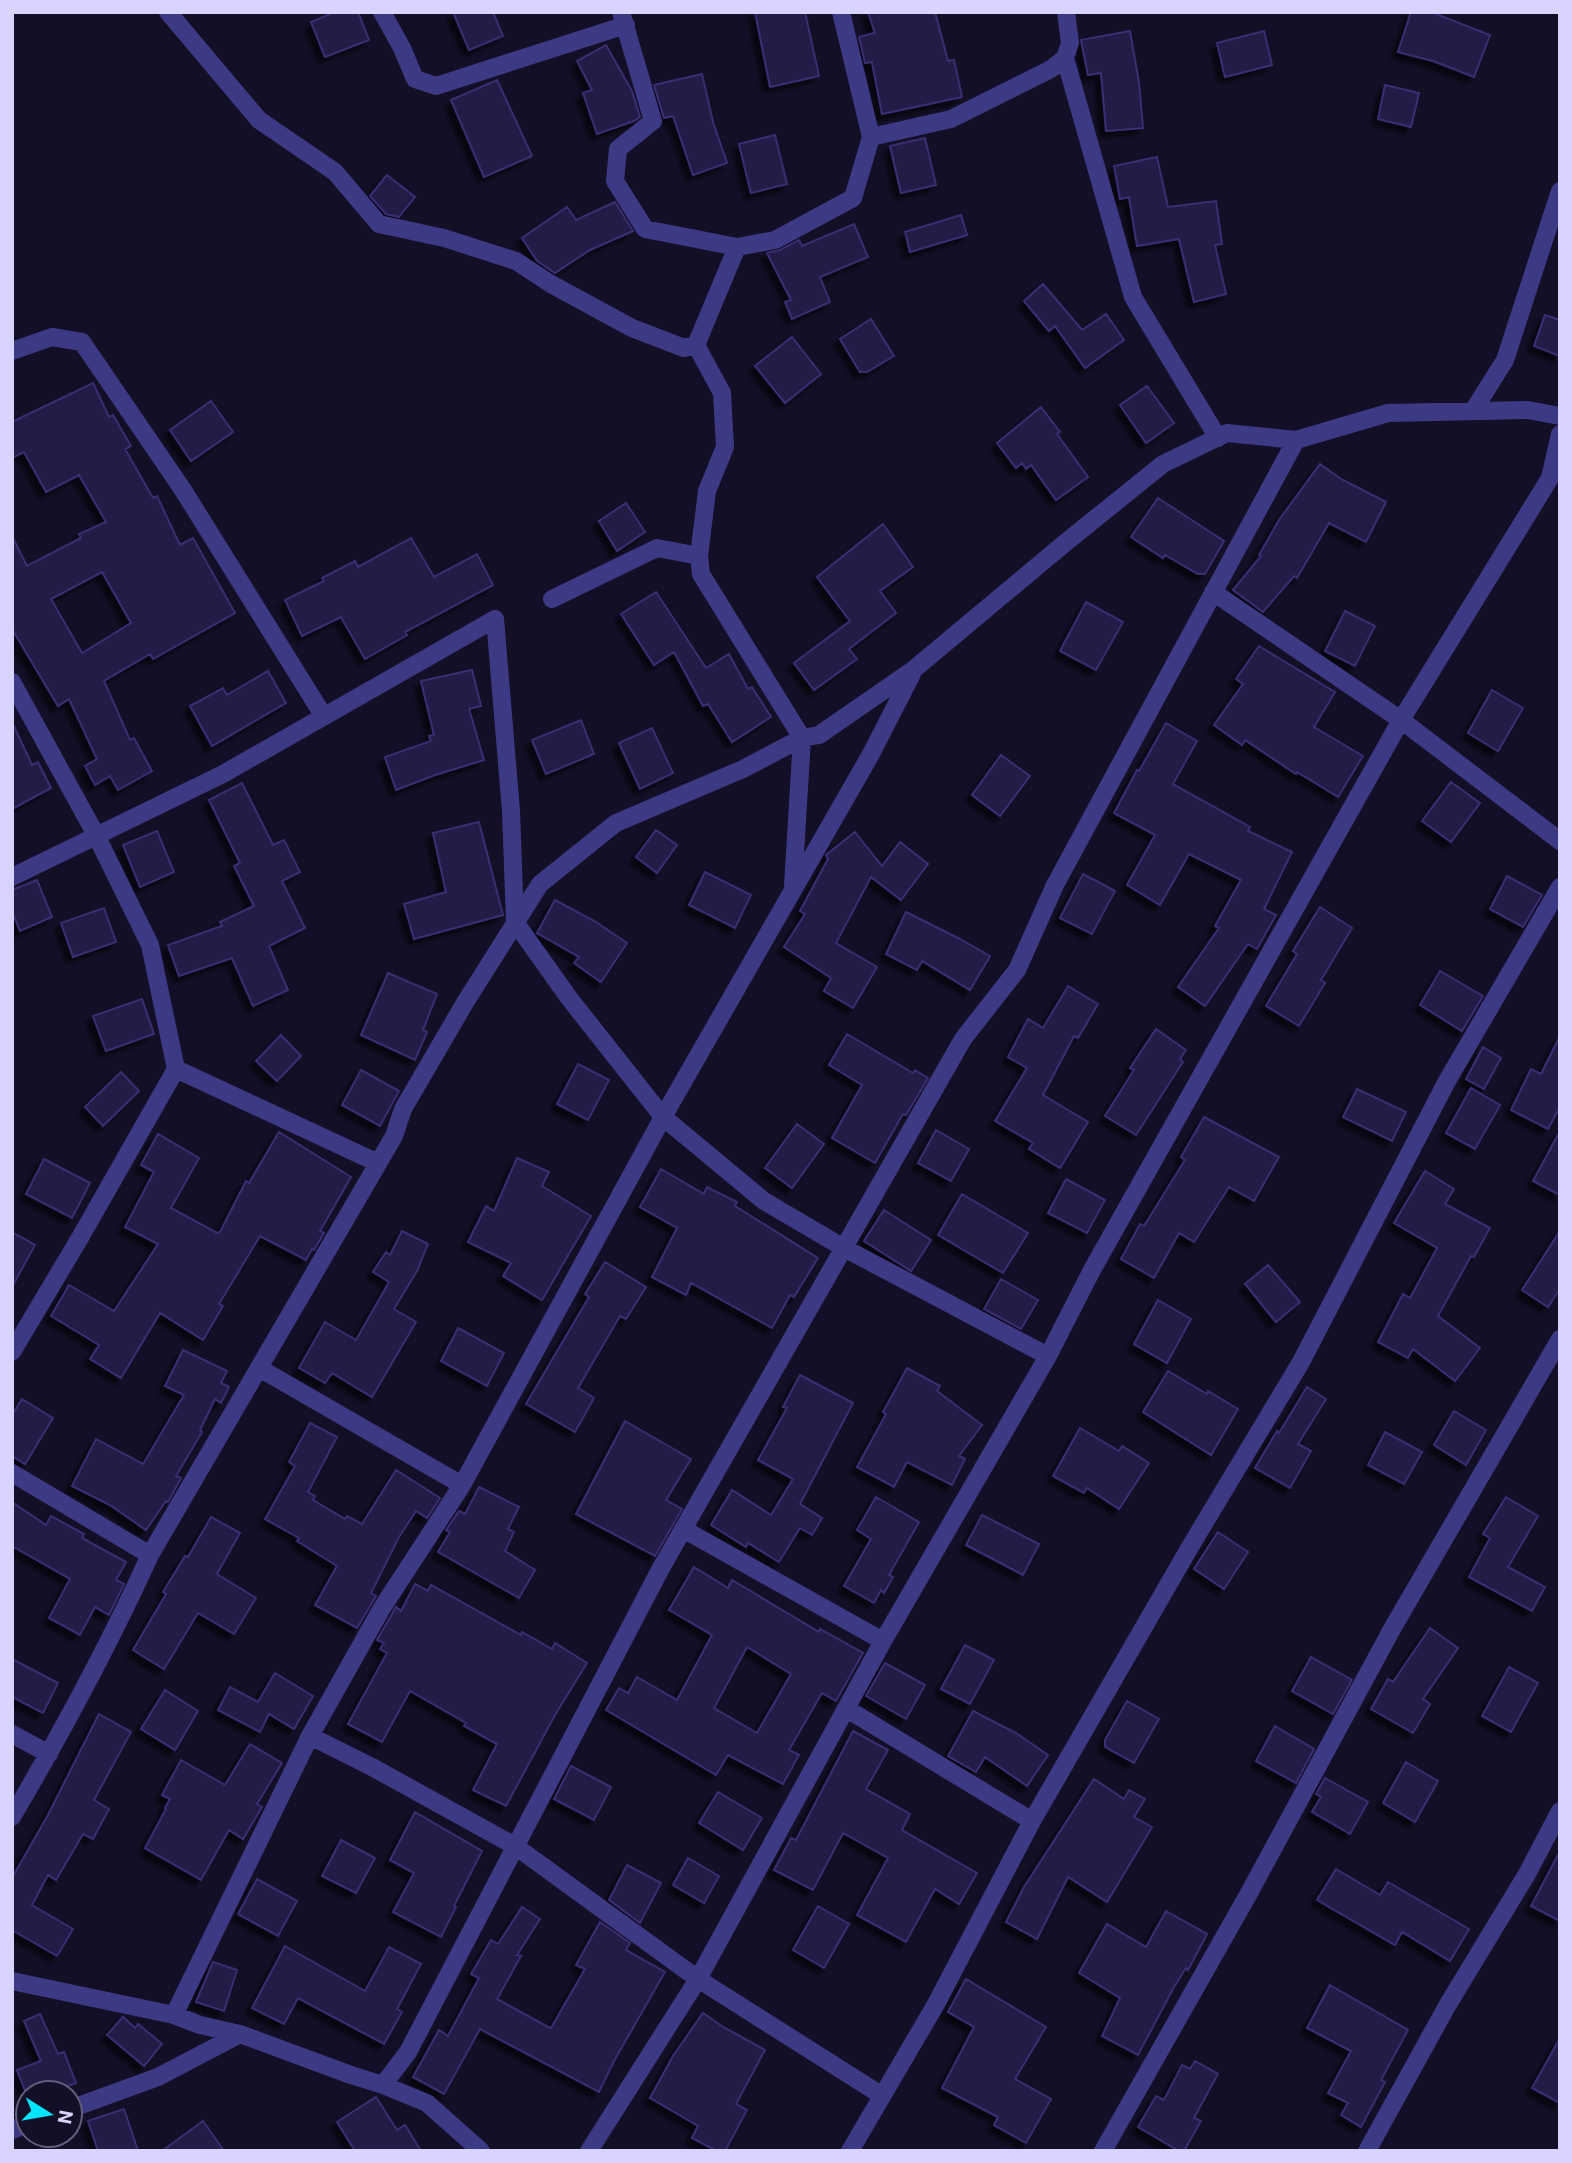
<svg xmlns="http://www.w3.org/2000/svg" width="1572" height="2163" font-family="Roboto,sans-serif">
  <defs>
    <filter id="shadow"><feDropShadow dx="-6" dy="6" stdDeviation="2" flood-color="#0009"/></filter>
  </defs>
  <rect width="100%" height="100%" fill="#130f26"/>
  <path fill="#241b47" stroke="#3b2d73" stroke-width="2" fill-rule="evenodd" filter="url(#shadow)" d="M335,12H358L369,40L325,57L311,22Z
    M453,12H493L503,36L469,50Z
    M755,12H805L819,76L770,87Z
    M868,12H935L948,61L954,60L962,97L882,114L872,62L865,63L859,37L875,33Z
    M1411,12H1431L1490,35L1474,77L1433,61L1398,52Z
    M1130,31L1139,83L1143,128L1106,131L1101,73L1088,75L1081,40Z
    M1264,31L1272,65L1225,77L1217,43Z
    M606,45L632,91L640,117L634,121L597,134L583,93L592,90L577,61Z
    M702,74L713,122L727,163L693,175L673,116L664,118L654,85Z
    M497,80L532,156L484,177L451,100Z
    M1385,85L1419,93L1411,127L1378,119Z
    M775,135L787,184L751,193L739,144Z
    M925,138L936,185L901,193L890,146Z
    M1157,157L1168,207L1216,201L1222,244L1215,245L1226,294L1194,302L1179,239L1137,246L1129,197L1120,199L1114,166Z
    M387,175L415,197L399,217L386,214L370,196Z
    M615,202L633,231L590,250L555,273L537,261L522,238L567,207L576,220Z
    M961,215L967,235L910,252L905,232Z
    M854,224L868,257L820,277L830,302L792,319L785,302L791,300L767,253L780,250L799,240L802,246Z
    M1043,284L1082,330L1106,314L1124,340L1085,368L1055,326L1049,331L1024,301Z
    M1545,315L1560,320V356L1534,346Z
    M871,319L894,356L867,372H860L840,339Z
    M792,337L821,374L785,403L755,366Z
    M93,383L109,417L113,415L131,446L125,449L153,498L157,496L180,545L193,538L235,613L153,659L150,654L104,681L130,740L134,738L152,771L118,790L110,776L95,785L85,766L97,759L69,699L58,706L12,629V536L27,566L81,538L79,534L106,522L79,475L46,492L24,452L12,458V422ZM102,572L131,623L82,653L51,599Z
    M1147,386L1174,423L1146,443L1120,405Z
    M211,401L233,432L191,461L170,430Z
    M1041,407L1060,432L1057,434L1088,477L1056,500L1031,465L1026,469L1022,463L1016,468L997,443Z
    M1320,464L1341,479L1386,502L1366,542L1329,523L1297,578L1294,576L1263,612L1233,590L1261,556L1259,555L1279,520Z
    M1158,498L1224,541L1205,574H1198L1165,555L1163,558L1131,537Z
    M626,503L645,532L617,551L599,521Z
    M883,524L913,567L880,591L896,613L849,649L857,659L814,690L794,663L850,621L817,577Z
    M411,538L434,577L477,554L493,585L405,632L407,635L365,659L341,617L302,636L285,600L324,581L322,578L355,561L358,567Z
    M656,592L706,668L729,654L748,689L752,687L771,717L732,742L708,704L703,706L674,652L654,665L621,614Z
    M1086,602L1123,622L1096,670L1060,651Z
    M1345,611L1375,626L1355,666L1325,651Z
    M1259,646L1335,692L1314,727L1363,756L1338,797L1297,772L1296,774L1245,740L1242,745L1214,725L1243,684L1236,679Z
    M472,670L481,706L469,709L484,760L435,775L396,790L385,757L431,741L429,736L434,735L421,681Z
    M268,671L286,703L212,746L190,706L223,688L227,695Z
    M1492,690L1523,708L1498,751L1468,733Z
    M581,720L594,754L546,774L532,740Z
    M12,722L32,765L38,762L51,788L12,809Z
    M1166,723L1197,741L1173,784L1250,827L1248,831L1292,852L1264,909L1276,915L1257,949L1248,944L1205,1006L1178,987L1219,928L1215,926L1241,880L1189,854L1160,905L1127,885L1155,835L1114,813L1137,770L1139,771Z
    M652,728L673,773L640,789L619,743Z
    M1001,755L1030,776L1000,816L972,795Z
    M1451,782L1480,803L1451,842L1422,821Z
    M242,783L273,845L284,840L300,872L282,881L305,928L269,946L288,990L253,1006L232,958L179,976L168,945L222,926L220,922L254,906L234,866L240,863L209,800Z
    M479,822L503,915L414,939L404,904L446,892L433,833Z
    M656,830L677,845L657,873L636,857Z
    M157,831L174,872L140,887L123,845Z
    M855,832L882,866L900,842L928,864L901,900L871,877L836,943L877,967L853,1008L824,991L831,978L784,947L805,914L800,911L828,859L826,855Z
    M705,872L751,895L735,928L689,905Z
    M1083,874L1115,891L1092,934L1060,918Z
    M1507,876L1542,895L1523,927L1490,909Z
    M37,880L52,917L20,931L12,911V890Z
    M555,900L596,922L627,943L601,982L574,963L579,957L537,933Z
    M1320,907L1352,928L1321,980L1325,983L1299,1026L1266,1006L1297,954L1293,951Z
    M104,908L116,942L73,957L61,923Z
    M906,912L958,938L990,956L970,990L922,961L917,970L886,954Z
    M1440,971L1483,996L1462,1031L1420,1005Z
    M388,973L437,994L423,1030L427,1032L415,1060L361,1035Z
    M1068,986L1098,1004L1078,1038L1074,1036L1043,1095L1088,1122L1060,1168L1029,1149L1033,1143L995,1121L1027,1068L1008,1057L1028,1019L1043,1028Z
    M142,999L154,1034L106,1051L93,1016Z
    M1156,1029L1186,1050L1180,1059L1183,1062L1136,1135L1105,1116L1134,1070L1130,1068Z
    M847,1034L913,1073L915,1070L928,1078L906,1115L903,1114L875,1163L832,1138L862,1085L829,1065Z
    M281,1035L301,1056L277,1081L256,1061Z
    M1560,1036V1107L1548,1129L1511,1110L1531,1069L1541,1074Z
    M1483,1047L1501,1058L1484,1089L1466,1079Z
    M578,1064L609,1080L588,1120L557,1104Z
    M361,1070L399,1091L380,1126L342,1105Z
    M121,1072L139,1091L103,1126L85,1107Z
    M1471,1088L1500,1105L1475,1149L1446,1133Z
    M1357,1089L1406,1112L1392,1141L1343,1117Z
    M1204,1117L1279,1157L1254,1201L1229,1187L1194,1242L1179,1233L1154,1278L1121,1259L1140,1224L1144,1226L1185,1160L1181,1157Z
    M797,1124L824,1144L792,1188L765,1168Z
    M936,1130L969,1149L951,1181L918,1163Z
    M1560,1131V1195L1533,1181Z
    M279,1132L351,1177L320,1231L324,1233L314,1250L312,1249L306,1260L260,1236L219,1304L223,1306L203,1340L160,1313L121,1378L90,1359L99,1345L51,1316L69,1285L114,1311L158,1244L125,1227L154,1172L141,1165L158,1134L199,1158L171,1208L217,1233L220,1232L246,1181L249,1183Z
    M517,1158L549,1172L542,1186L591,1216L542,1300L503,1276L511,1263L468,1242L486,1206L494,1211Z
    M44,1159L90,1183L72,1218L26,1194Z
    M661,1169L704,1194L707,1187L737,1202L735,1206L818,1258L794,1297L790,1295L772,1328L691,1283L686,1295L652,1277L677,1228L640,1207Z
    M1425,1171L1454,1189L1445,1204L1490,1228L1474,1257L1471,1256L1438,1316L1480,1348L1455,1381L1413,1349L1408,1358L1378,1342L1403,1294L1410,1298L1437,1248L1394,1223Z
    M1066,1179L1105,1200L1087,1233L1048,1213Z
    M962,1194L1028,1233L1003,1273L938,1235Z
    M884,1210L931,1240L911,1271L864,1241Z
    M402,1231L428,1244L417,1271L394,1309L416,1322L372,1397L332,1373L325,1383L299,1368L325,1322L356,1340L389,1282L373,1272L386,1252L390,1255Z
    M1560,1231V1289L1548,1307L1522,1290Z
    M12,1232L35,1245L12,1287Z
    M605,1262L646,1287L626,1319L620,1316L578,1388L594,1398L575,1432L526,1404L589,1297L585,1294Z
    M1268,1265L1300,1302L1276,1322L1245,1284Z
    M1001,1279L1038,1300L1021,1329L984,1309Z
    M1158,1300L1191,1319L1167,1363L1134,1344Z
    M458,1328L504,1353L487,1386L441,1361Z
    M183,1350L227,1371L221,1383L229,1387L221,1403L215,1399L200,1430L202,1432L176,1476L181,1478L168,1502L166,1501L146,1530L110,1505L72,1486L96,1439L143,1464L184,1395L165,1386Z
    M907,1368L940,1386L937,1391L982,1425L959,1456L965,1459L952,1485L907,1462L894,1487L857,1467L886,1414L883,1412Z
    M1168,1371L1207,1394L1208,1391L1238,1409L1211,1455L1143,1412Z
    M800,1375L853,1403L800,1504L822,1518L812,1535L800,1528L779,1562L748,1543L746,1547L711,1525L732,1490L771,1515L793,1479L758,1460L787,1408L783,1407Z
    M1307,1387L1326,1399L1298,1444L1311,1451L1290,1488L1255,1468L1277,1431L1279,1433Z
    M22,1399L53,1418L25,1464L12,1456V1415Z
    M1454,1411L1486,1430L1466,1465L1434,1445Z
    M625,1421L691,1459L666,1500L682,1509L655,1556L576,1514Z
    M310,1423L337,1437L308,1492L315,1496L313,1500L345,1519L347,1516L362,1524L396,1470L440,1498L427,1518L416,1511L399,1537L371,1593L376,1596L357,1628L315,1605L337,1566L297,1541L299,1538L265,1519L295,1466L289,1462Z
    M1080,1428L1119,1451L1122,1446L1149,1463L1119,1509L1087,1488L1084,1493L1053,1476Z
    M1385,1432L1422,1452L1404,1484L1368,1465Z
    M479,1487L519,1507L508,1529L514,1532L505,1551L535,1570L519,1598L438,1552L450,1532L446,1530L459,1511L465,1514Z
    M876,1497L919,1522L889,1575L893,1577L884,1593L881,1590L874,1603L844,1586L871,1539L857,1530Z
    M1506,1497L1538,1516L1508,1567L1545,1587L1532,1611L1469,1577L1490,1538L1483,1534Z
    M12,1502L46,1525L51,1516L84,1534L82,1538L126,1562L116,1580L124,1584L109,1615L95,1607L80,1635L49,1618L70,1579L12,1546Z
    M982,1515L1039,1544L1023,1575L966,1545Z
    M211,1517L240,1533L217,1574L256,1598L234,1634L198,1613L164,1669L133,1650L166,1594L163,1592L185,1556L188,1557Z
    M1218,1532L1248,1552L1224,1589L1194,1569Z
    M694,1567L728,1588L732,1580L819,1632L820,1629L863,1653L836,1701L822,1693L789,1750L799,1755L783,1784L728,1755L716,1775L606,1710L619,1688L628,1693L637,1677L677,1700L712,1635L669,1610ZM747,1647L791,1674L757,1733L714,1708Z
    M415,1584L428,1591L431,1585L521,1635L522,1632L552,1649L555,1643L587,1663L555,1715L506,1806L473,1790L497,1744L464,1726L466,1723L410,1691L382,1742L348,1724L387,1653L380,1649L384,1643L377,1640L396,1607L401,1611Z
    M1430,1628L1458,1648L1423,1699L1430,1704L1413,1733L1371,1709L1388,1679L1393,1682Z
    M965,1645L994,1660L970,1704L941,1689Z
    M1311,1657L1352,1680L1333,1714L1292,1691Z
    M12,1659L58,1683L43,1713L12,1697Z
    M885,1663L925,1685L906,1719L866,1696Z
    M1509,1667L1538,1683L1511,1732L1482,1716Z
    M275,1673L313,1696L294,1729L269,1714L260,1732L218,1710L230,1687L258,1702Z
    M165,1690L198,1711L175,1750L141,1729Z
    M1127,1701L1159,1719L1134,1763L1105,1747V1740Z
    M973,1711L1016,1733L1048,1755L1027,1786L985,1757L976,1772L948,1756Z
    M99,1714L131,1732L94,1800L109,1809L93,1839L83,1834L56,1880L48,1875L32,1905L73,1929L57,1956L12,1930V1878L48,1815Z
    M1275,1726L1314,1749L1296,1783L1256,1761Z
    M853,1731L888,1750L866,1789L910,1814L902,1830L977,1873L959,1904L935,1889L906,1942L857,1915L888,1858L843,1833L813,1890L774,1870L791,1838L796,1840Z
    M250,1744L282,1763L257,1804L262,1807L243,1839L229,1830L201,1880L145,1848L166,1809L165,1808L170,1799L162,1795L181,1760L225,1785Z
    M1406,1762L1438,1781L1415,1822L1383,1803Z
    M571,1766L611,1787L594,1820L554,1799Z
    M1325,1778L1368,1802L1350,1834L1312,1812L1321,1797L1316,1794Z
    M1094,1779L1124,1799L1129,1790L1145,1799L1134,1817L1152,1827L1107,1902L1068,1877L1037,1939L1006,1922L1024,1887Z
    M718,1792L762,1818L743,1850L699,1823Z
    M415,1812L482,1851L454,1906L456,1907L441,1937L393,1912L414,1873L390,1860Z
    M341,1840L375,1858L356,1893L322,1876Z
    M1560,1851V1921L1531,1906Z
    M688,1858L719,1876L704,1903L673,1885Z
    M627,1865L661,1883L640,1923L609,1900Z
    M1336,1869L1380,1895L1388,1882L1469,1929L1450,1961L1402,1932L1395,1945L1317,1900Z
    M257,1879L297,1901L278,1936L238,1914Z
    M818,1906L849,1924L824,1968L793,1950Z
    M522,1907L540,1919L517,1955L521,1956L497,1999L548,2027L551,2028L585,1969L576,1965L600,1922L630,1943L626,1950L665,1972L614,2061L599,2092L480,2029L444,2094L413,2077L439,2030L448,2036L479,1978L471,1974L491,1940L498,1944Z
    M1166,1911L1207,1934L1188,1970L1186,1968L1174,1987L1138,2055L1102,2036L1120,1998L1079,1973L1107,1924L1146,1947Z
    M285,1946L365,1991L389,1947L421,1964L397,2009L402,2012L384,2044L298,1998L284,2024L252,2008Z
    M213,1962L237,1970L224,2011L196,2002Z
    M966,1979L1046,2027L1015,2079L1051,2099L1026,2143L994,2125L998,2117L942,2088L974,2027L948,2012Z
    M1330,1985L1408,2030L1381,2080L1385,2082L1361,2127L1341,2115L1348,2103L1328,2093L1351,2051L1307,2028Z
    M703,2013L725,2028L765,2050L736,2104L747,2110L725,2151H717L692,2138L698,2126L650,2098L673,2056Z
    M40,2014L58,2054L64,2052L76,2083L51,2093H26L17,2070L41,2061L24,2021Z
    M123,2017L135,2028L138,2024L162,2044L144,2066L107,2035Z
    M1560,2038V2103L1532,2088Z
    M1195,2061L1218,2074L1194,2118L1201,2121L1184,2151H1179L1138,2127L1156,2096L1164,2100L1182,2065L1190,2069Z
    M376,2097L397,2130L405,2125L421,2151H355L337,2122Z
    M124,2109L138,2151H98L88,2121Z
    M203,2121L224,2151H162Z"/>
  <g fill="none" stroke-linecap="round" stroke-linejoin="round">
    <path stroke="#3d3a85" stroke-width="18" d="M168,12L259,120L335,172L379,224L444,238L516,261L551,284L632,328L684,348L696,345L737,247L645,229L615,181L618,149L653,121L621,12
      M382,12L402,48L415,79L436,86L626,25
      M841,12L871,137
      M1065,58L1133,297L1218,438
      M737,247L775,240L853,198L871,137L951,119L1051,69L1065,58L1070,43L1066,12
      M696,345L722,393L725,447L707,491L699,556L701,574L802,738L793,886
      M12,351L52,337L82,342L183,490L323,715
      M1473,411L1505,360L1560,191
      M1213,592L1401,720L1560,841
      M552,599L657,548L699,556
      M12,682L96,835L150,945L176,1069L378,1163
      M12,877L223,774L495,619L511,811L515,922L569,998L663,1117L764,1201L844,1248L1048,1356
      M12,1352L81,1236L176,1069
      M259,1368L462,1485
      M12,1473L150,1555
      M683,1529L883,1641
      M847,1709L1032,1821
      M12,1734L49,1754
      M310,1736L372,1767L515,1846L698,1979L881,2095
      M12,1817C62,1732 109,1645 150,1555L394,1136L403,1109L466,1001L540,884L616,823L743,769L802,738L819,735L913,670L1065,543L1163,464L1227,433L1296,440L1388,413L1528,410L1560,416
      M12,1981L174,2015L200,2025L240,2034L351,2075L383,2085L427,2103L481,2151
      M174,2015L310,1736L382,1608L462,1485L663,1117L871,754L912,674
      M383,2085L408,2052L661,1568L963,1039L1017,970L1055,885L1296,440
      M70,2109L158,2077L240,2034
      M12,2130L28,2124
      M589,2151L698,1979L883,1641L1048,1356L1092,1270L1401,720L1550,478L1560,434
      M850,2151L936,2004L1032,1821L1190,1547L1301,1362L1447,1081L1560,887
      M1103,2151L1248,1895L1392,1629L1560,1339
      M1367,2151L1447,2006L1527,1874L1560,1811"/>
  </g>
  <rect width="1572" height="2163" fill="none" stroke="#d9d4ff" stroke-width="28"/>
  <g transform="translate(49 2114) rotate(101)"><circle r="33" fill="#130f26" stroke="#625e7d" stroke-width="2"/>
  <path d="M0-5L12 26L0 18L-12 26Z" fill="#00e5ff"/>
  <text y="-10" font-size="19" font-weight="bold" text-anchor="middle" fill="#d9d4ff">N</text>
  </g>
</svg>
